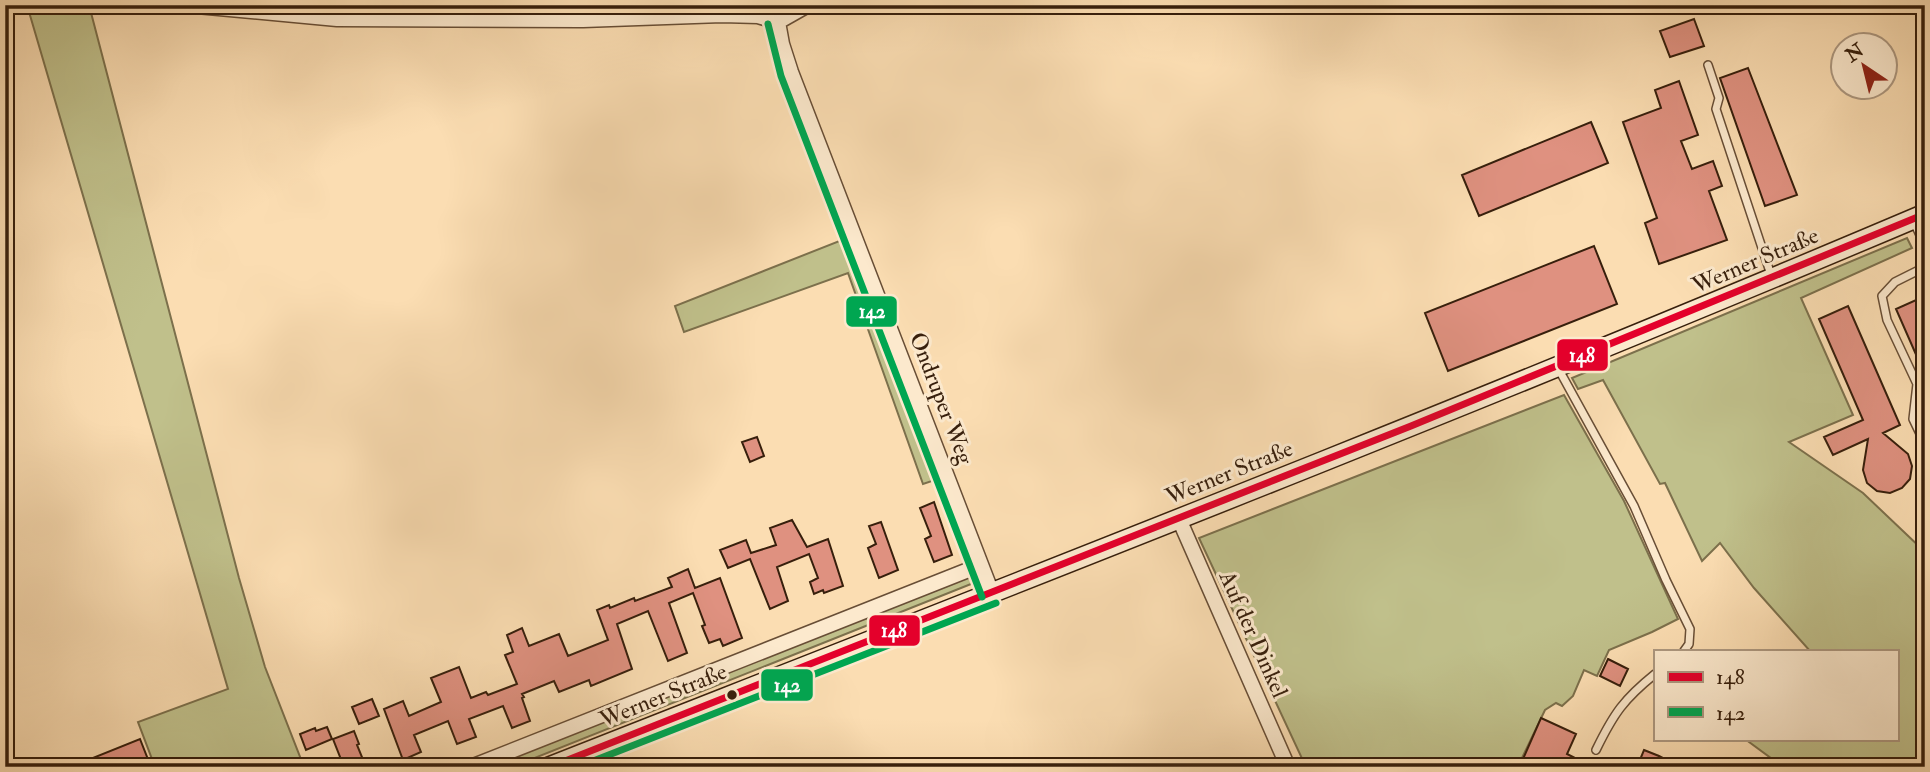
<svg xmlns="http://www.w3.org/2000/svg" width="1930" height="772" font-family="'IM FELL Double Pica',serif">
  <rect width="100%" height="100%" fill="#fbddb2"/>
  <filter id="stains"><feTurbulence type="fractalNoise" baseFrequency=".00286" numOctaves="4"/><feColorMatrix values="0 0 0 0 .2 0 0 0 0 .09 0 0 0 0 .02 0 0 0 .5 -.17"/></filter>
  <radialGradient id="worn" r=".72"><stop offset=".6" stop-color="#630" stop-opacity="0"/><stop offset="1" stop-color="#630" stop-opacity=".3"/></radialGradient>
  <path fill="#c0c08b" stroke="#7c704c" stroke-width="2" d="M27,5H89L239,578L265,667L304,767H155L138,722L228,689Z
    M847,238L941,478L923,484L848,273L684,332L675,306Z
    M1907,238L1912,248L1801,298L1853,415L1789,442L1863,493L1925,552V767H1783L1745,739H1897V651H1810L1754,588L1720,543L1702,561L1665,483L1660,484L1603,380L1578,389L1572,378Z
    M1564,395L1624,501L1678,619L1652,632L1609,650L1597,676L1584,670L1573,696L1562,706L1556,703L1545,710L1521,760L1536,767H1306L1199,538Z
    M972,574L971,584L512,767H483Z"/>
  <path fill="#df9180" stroke="#371f0c" stroke-width="2" d="M1694,19L1704,46L1670,57L1660,31Z
    M1748,68L1797,195L1765,206L1720,78Z
    M1679,81L1698,135L1681,141L1692,169L1713,161L1722,186L1709,191L1727,240L1659,264L1645,223L1657,218L1623,122L1661,108L1655,90Z
    M1591,122L1608,163L1479,216L1462,175Z
    M1594,246L1617,304L1448,371L1425,313Z
    M1925,296V375L1896,309Z
    M1848,306L1900,425L1883,433L1908,454L1912,466L1910,479L1902,488L1890,493L1877,491L1867,483L1863,470L1868,439L1833,455L1824,437L1863,420L1819,319Z
    M757,437L764,456L750,462L742,442Z
    M934,502L952,555L934,562L925,539L931,536L920,508Z
    M792,520L807,547L828,539L843,586L824,593L823,590L814,594L810,582L818,578L809,554L777,567L788,601L770,609L750,559L728,568L720,550L746,540L751,553L776,545L770,528Z
    M881,522L898,570L879,578L868,548L876,544L869,526Z
    M688,569L695,588L720,578L742,638L723,646L720,639L709,643L702,626L705,625L693,593L669,603L687,653L668,661L648,611L617,624L632,669L591,686L589,680L559,692L554,681L522,694L524,697L522,698L530,721L512,728L503,706L469,719L476,737L457,744L448,721L414,735L421,752L403,760L384,709L403,701L409,716L441,702L431,678L459,667L471,698L486,692L488,695L517,684L505,655L513,652L507,635L522,628L529,646L559,634L568,656L608,640L597,610L609,605L610,608L634,598L635,601L672,587L668,578Z
    M1608,659L1628,669L1620,686L1600,676Z
    M372,699L379,716L359,724L352,707Z
    M1541,718L1576,734L1567,754L1593,767H1540L1523,759Z
    M327,727L332,739L306,750L300,734L315,728L316,731Z
    M354,731L359,744L357,745L366,767H344L333,739Z
    M140,739L151,767H73V766Z
    M1644,750L1659,756L1680,767H1637Z"/>
  <g fill="none" stroke-linecap="round" stroke-linejoin="round">
    <g stroke="#684e36" stroke-width="10">
      <path id="service" d="M1708,65L1719,98L1716,109L1772,278
        M1913,220L1925,246
        M1925,267L1895,282L1882,296L1887,320L1917,384H1925
        M1558,368L1634,506L1666,580L1690,629L1689,644L1684,651
        M1917,384L1913,419L1925,444
        M1596,750C1614,713 1624,699 1655,674"/>
    </g>
    <g stroke="#684e36" stroke-width="17">
      <path id="minor" d="M186,5L337,19L583,20L722,15L758,16L778,22L808,5
        M778,22L782,44L791,72L992,593
        M1179,519L1288,767
        M471,767L981,565"/>
    </g>
    <g stroke="#371f0c" stroke-width="22">
      <path id="secondary" d="M549,767C1009,586 1470,407 1925,214"/>
    </g>
    <use href="#service" stroke="#fce9cd" stroke-width="7"/>
    <use href="#minor" stroke="#fce9cd" stroke-width="14"/>
    <use href="#secondary" stroke="#fce9cd" stroke-width="19"/>
    <g stroke="#fce9cd" stroke-width="12">
      <path id="bus-1" d="M550,767L1411,426L1925,214"/>
    </g>
    <g stroke="#fce9cd" stroke-width="12">
      <path id="bus-2" d="M768,24L781,76L982,597
        M578,767L996,603"/>
    </g>
    <use href="#bus-1" stroke="#e4002b" stroke-width="7"/>
    <use href="#bus-2" stroke="#00a651" stroke-width="7"/>
  </g>
  <circle fill="#371f0c" stroke="#fce9cd" stroke-width="2.5" cx="732" cy="695" r="6"/>
  <g text-anchor="middle" stroke-width="6" stroke-linejoin="round" paint-order="stroke">
    <g font-size="23" fill="#371f0c" stroke="#fce9cd">
      <text transform="translate(1755 260) rotate(-23)" y="8">Werner Straße</text>
      <text transform="translate(942 398) rotate(69)" y="8">Ondruper Weg</text>
      <text transform="translate(1229 472) rotate(-22)" y="8">Werner Straße</text>
      <text transform="translate(1254 634) rotate(66)" y="8">Auf der Dinkel</text>
      <text transform="translate(663 695) rotate(-22)" y="8">Werner Straße</text>
    </g>
  </g>
  <g stroke="#fce9cd" stroke-width="2.5">
    <rect x="845" y="295" width="53" height="33" rx="7" fill="#00a651"/>
    <rect x="1556" y="338" width="53" height="34" rx="7" fill="#e4002b"/>
    <rect x="868" y="614" width="53" height="33" rx="7" fill="#e4002b"/>
    <rect x="760" y="668" width="54" height="34" rx="7" fill="#00a651"/>
  </g>
  <g font-size="19" text-anchor="middle" font-weight="bold" fill="#fff">
    <text x="872" y="318">142</text>
    <text x="1582" y="362">148</text>
    <text x="894" y="637">148</text>
    <text x="787" y="692">142</text>
  </g>
  <rect width="1930" height="772" fill="none" stroke="#fbddb2" stroke-width="28"/>
  <rect x="7" y="7" width="1916" height="758" fill="none" stroke="#371f0c" stroke-width="3.5"/>
  <rect x="14" y="14" width="1902" height="744" fill="none" stroke="#371f0c" stroke-width="2"/>
  <rect x="1654" y="650" width="245" height="91" fill="#fce9cd" stroke="#ad9880" stroke-width="2"/>
  <rect x="1668" y="672" width="35" height="10" fill="#e4002b" stroke="#ad9880" stroke-width="2"/>
  <text x="1716" y="684" font-size="21" fill="#371f0c">148</text>
  <rect x="1668" y="707" width="35" height="10" fill="#00a651" stroke="#ad9880" stroke-width="2"/>
  <text x="1716" y="720" font-size="21" fill="#371f0c">142</text>
  <g transform="translate(1864 66) rotate(325)"><circle r="33" fill="#fce9cd" stroke="#ad9880" stroke-width="2"/>
  <path d="M0-5L12 26L0 18L-12 26Z" fill="#8f2418"/>
  <text y="-10" font-size="19" font-weight="bold" text-anchor="middle" fill="#371f0c">N</text>
  </g>
  <rect width="100%" height="100%" filter="url(#stains)"/>
  <rect width="100%" height="100%" fill="url(#worn)"/>
</svg>
